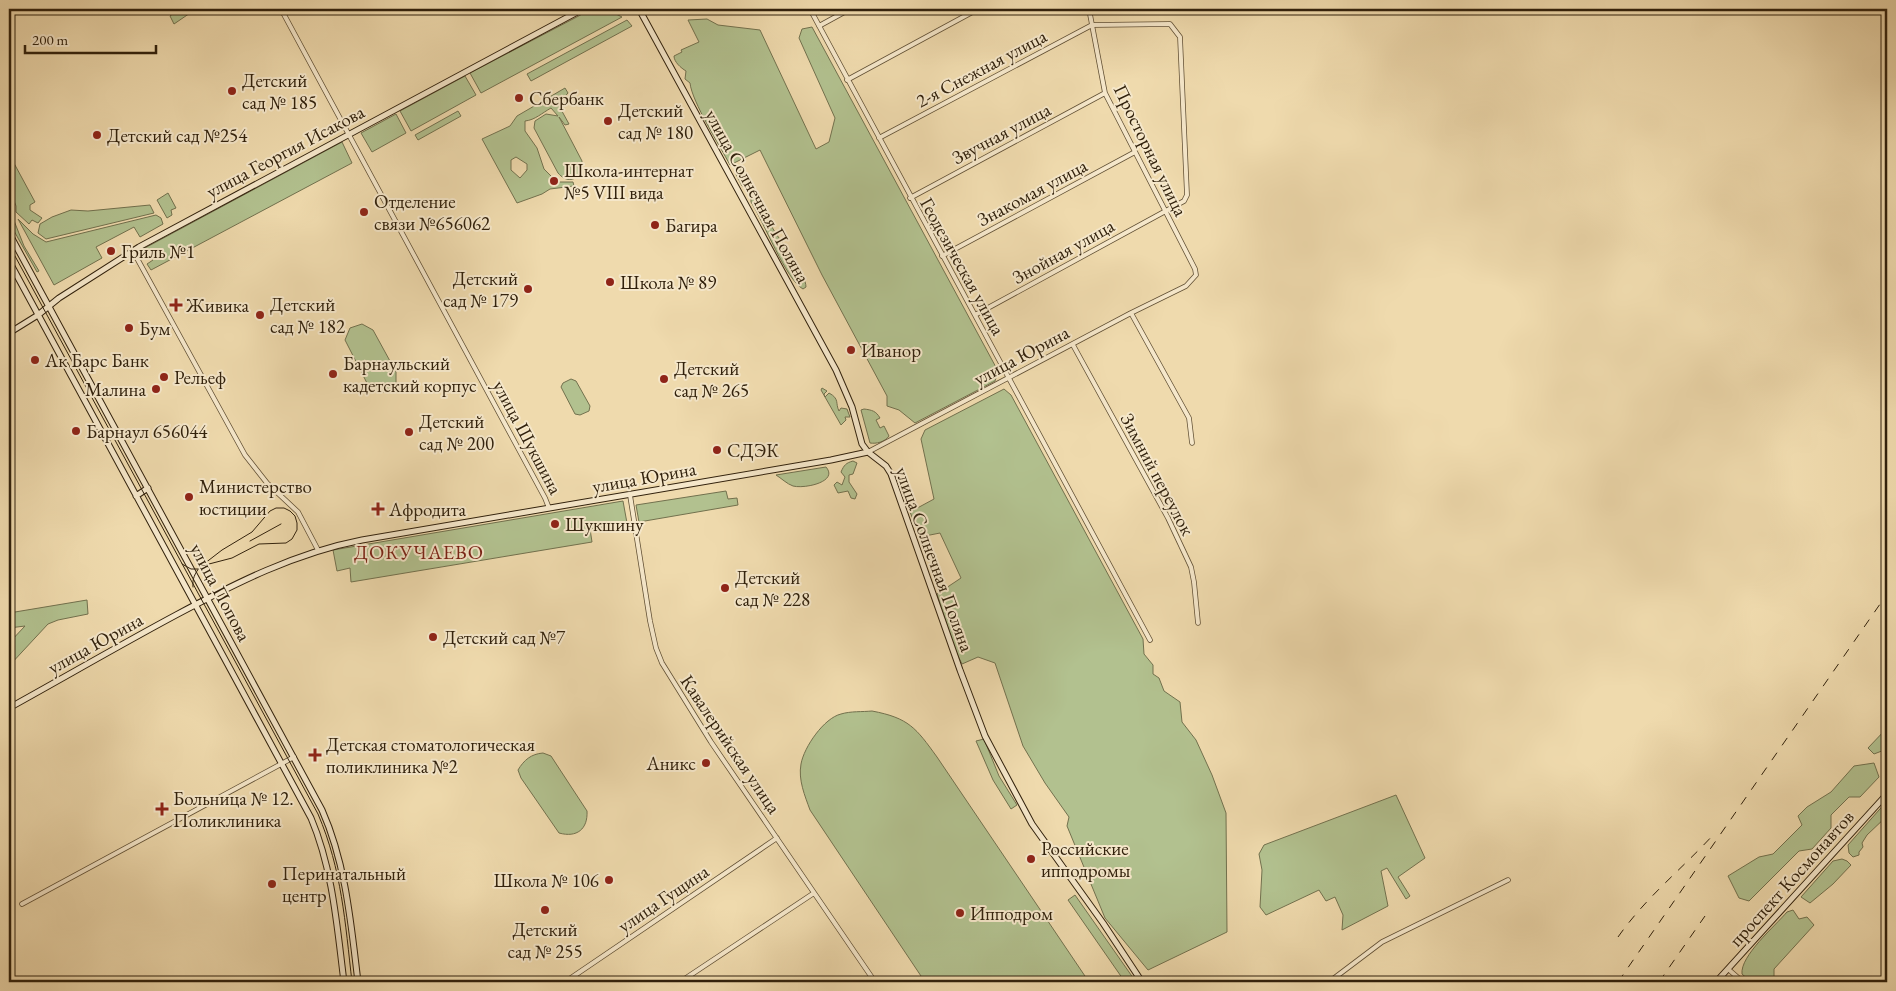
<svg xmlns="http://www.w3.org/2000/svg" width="1896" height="991" font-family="'EB Garamond',serif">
  <rect width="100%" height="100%" fill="#efdaad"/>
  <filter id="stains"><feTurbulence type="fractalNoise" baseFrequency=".004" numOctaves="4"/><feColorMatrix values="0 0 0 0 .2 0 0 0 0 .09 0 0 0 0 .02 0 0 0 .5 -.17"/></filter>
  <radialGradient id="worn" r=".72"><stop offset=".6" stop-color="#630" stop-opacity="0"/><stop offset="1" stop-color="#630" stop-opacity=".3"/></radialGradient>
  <path fill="#b2c18f" stroke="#72714e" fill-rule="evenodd" d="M179,9H196L174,24L170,16Z
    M592,9H606L622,17L481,93L470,73Z
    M707,19L718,25L760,30L816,149L829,142L835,118L799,38L802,29L812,27L998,371L995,381L915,423L899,410L887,406V396L822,275L760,150L730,165C720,146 692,102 690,83L685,79L686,71C681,68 674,62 674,56L682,52L681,50L699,42L688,20Z
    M627,20L632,26L531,81L527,74Z
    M465,76L476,95L411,131L400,111Z
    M565,88L568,93L558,104L569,124L565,125L559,117L582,161L581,174C573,181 566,182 558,173L534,128L535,121L546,114L558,116L551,108C542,113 535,120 525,121V131L537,148L544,169L557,182H573L574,186L550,189L542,194L517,203L482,139L510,126L517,116ZM516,157L527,164V170L520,178L511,170V160Z
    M458,111L461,116L418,140L415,135Z
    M396,114L406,133L372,152L361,133Z
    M342,142L352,163L151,270L147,264L153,260L154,254L150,251H144L143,249Z
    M9,154L35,202L30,205V210L42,218L38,223L32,220L29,224L16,212V206L9,188Z
    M738,169L741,170L748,185L745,186H742L736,174Z
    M168,193L176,208L171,210L172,215L167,218L157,200Z
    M754,198L757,200C764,210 768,222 775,232C782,243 806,274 806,287L803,289C786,280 764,222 751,202V199Z
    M150,205L154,213L46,239L38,233L40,224L52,217L71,210L88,211Z
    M9,208L24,246L39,271L37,272L9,222Z
    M156,215L161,218L163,224L140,237L134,227L96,247L102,258L54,285L18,219L33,234L46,242Z
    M362,324L373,330L396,372V384C388,393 381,395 370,389L345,340L350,328Z
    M571,379L576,381L590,406L589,411L580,415L575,414L561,387L563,383Z
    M822,388L827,391L824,394L825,397L829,393C840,399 835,403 839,411L841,408L847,409L850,417H845L846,420L841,425L821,390Z
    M1004,389L1011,395L1143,639L1144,654L1153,665V674L1159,678L1164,691L1180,702L1182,722L1196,740L1212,775L1226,813L1227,932L1148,970L1105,918L1067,826L1069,817L1045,783L1023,746L995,663L978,657L962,664L955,650L937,594L961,578L940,533L920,537L910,512L934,499L921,439L925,430Z
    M864,409C872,410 876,411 880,418L876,420L880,428L884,426L889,436C885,442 876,444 870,443L861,410Z
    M853,461L857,463L853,474L849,475V482L857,494L855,499L851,498L848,491L838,493L834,485L837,482L842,485L845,477L841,472C844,465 846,463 853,461Z
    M826,467C839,482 804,489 793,486C787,484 781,478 776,475Z
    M726,491L728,499L737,498L738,505L639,522L636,505Z
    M623,501L627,523L590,529L592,542L351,582L350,568L337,571L333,550Z
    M87,600L88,614L58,620L48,624L9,666V643L25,626L9,628V613Z
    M872,711C909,718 916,728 937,757L1089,982H925L810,810C805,796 798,780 801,764C804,747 824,718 841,714C851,711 862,712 872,711Z
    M1887,728V749L1874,754L1868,748Z
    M984,739L999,776L1017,805L1011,809L993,780L976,741Z
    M543,753L551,756L587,811C588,829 577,838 559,833L521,778L518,770C524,760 531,754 543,753Z
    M1874,763L1879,777L1860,797H1849L1831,815V828L1812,849L1799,851L1749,901L1739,898L1728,876L1759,857L1773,854L1802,825L1798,816L1807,807L1831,792L1854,766Z
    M1396,795L1425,858L1398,877L1410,896L1406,899L1387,868L1381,871L1388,906L1342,930L1343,915L1335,897L1326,901L1319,890L1266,915L1260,907L1262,870L1259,854L1264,845Z
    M1887,801V816L1867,835L1862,843L1863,847L1859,852V855L1853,857L1849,853L1848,845Z
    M1842,859L1847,861L1851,865L1833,884L1810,903L1801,897L1833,861Z
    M1075,895L1136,982H1125L1068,900Z
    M1793,910L1799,919L1807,917L1814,925L1774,969V978L1769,982H1751L1742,974C1740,956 1775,926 1787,912Z"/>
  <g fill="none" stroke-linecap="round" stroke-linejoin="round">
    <g stroke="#604f34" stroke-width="5.5">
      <path id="street" d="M281,9L545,498L549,508
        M810,9L1150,640
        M819,26L850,9
        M847,80L978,9
        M879,138L1092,25L1170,24L1180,37L1187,195L1184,201L975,315
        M910,198L1105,93
        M133,251L245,455L267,483L298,512L318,550
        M942,256L1135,152
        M1131,313L1189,418L1192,443
        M1073,345L1168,518L1191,567L1194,582L1198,623
        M868,452L1131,313L1186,286L1196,275L1195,269L1105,93L1089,9
        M630,495L650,621L656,648L662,663L711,742L875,982
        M22,904L294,757
        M1728,969L1743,982
        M565,982L777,838
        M680,982L814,893
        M865,982L872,978
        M1329,982L1382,942L1508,880"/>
    </g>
    <g stroke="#31210c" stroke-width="7">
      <path id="secondary" d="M639,9L836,370L852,407L862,444L868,452L886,466L891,474L960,670L985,736L1032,824L1103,923L1142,982
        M9,233L322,810C346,864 351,924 358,982
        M9,261L311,818C333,870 337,927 344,982
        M9,333L38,315L59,298L139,247L583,9
        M136,496L148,488
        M9,708C65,677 120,645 176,615C236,583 295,553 362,540L831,460L868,452
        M1716,982L1887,794"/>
    </g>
    <use href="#street" stroke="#f5e7ca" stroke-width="4"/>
    <use href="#secondary" stroke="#f5e7ca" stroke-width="5"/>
    <path stroke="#31210c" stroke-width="1" d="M9,245L318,814C342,870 345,922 352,982
      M250,541L281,524
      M182,564L191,569H198L209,564L232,558L259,544L286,543L292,539L297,530V523L295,516L290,511L284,508H276L270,511L252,532L222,550L200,567C195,573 192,579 193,587"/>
    <path stroke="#31210c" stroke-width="1" stroke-dasharray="9 9" stroke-linecap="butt" d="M1618,937C1647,896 1681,870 1714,834
      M1618,982L1887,594
      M1659,982L1705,916"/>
  </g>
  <g fill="#8f2418" stroke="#f5e7ca" stroke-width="2">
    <circle cx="232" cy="91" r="5"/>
    <circle cx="519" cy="98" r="5"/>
    <circle cx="608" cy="121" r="5"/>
    <circle cx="97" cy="135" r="5"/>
    <circle cx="554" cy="181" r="5"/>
    <circle cx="364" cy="212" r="5"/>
    <circle cx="655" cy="225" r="5"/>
    <circle cx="111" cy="251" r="5"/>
    <circle cx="610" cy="282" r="5"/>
    <circle cx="528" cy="289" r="5"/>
    <path d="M173.5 297.5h5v5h5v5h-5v5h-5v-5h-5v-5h5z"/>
    <circle cx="260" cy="315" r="5"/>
    <circle cx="129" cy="328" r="5"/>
    <circle cx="851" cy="350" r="5"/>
    <circle cx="35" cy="360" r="5"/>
    <circle cx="333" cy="374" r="5"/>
    <circle cx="164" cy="377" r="5"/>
    <circle cx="664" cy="379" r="5"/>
    <circle cx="156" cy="389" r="5"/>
    <circle cx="76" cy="431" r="5"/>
    <circle cx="409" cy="432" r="5"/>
    <circle cx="717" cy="450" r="5"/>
    <circle cx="189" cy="497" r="5"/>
    <path d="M375.5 501.5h5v5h5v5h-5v5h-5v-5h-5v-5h5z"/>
    <circle cx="555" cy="524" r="5"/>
    <circle cx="725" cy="588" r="5"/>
    <circle cx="433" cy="637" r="5"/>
    <path d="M312.5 747.5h5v5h5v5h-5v5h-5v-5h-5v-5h5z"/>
    <circle cx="706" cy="763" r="5"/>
    <path d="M159.5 801.5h5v5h5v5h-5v5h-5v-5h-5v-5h5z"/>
    <circle cx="1031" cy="859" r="5"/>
    <circle cx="609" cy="880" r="5"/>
    <circle cx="272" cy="884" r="5"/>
    <circle cx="545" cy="910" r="5"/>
    <circle cx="960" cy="913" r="5"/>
  </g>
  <g text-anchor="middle" stroke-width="4" stroke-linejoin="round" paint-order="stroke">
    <g font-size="19" fill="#31210c" stroke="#f5e7ca">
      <text transform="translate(981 68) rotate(-28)" y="7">2-я Снежная улица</text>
      <text transform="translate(1001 133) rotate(-28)" y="7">Звучная улица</text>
      <text transform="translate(1151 150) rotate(64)" y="7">Просторная улица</text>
      <text transform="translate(285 151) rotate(-28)" y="7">улица Георгия Исакова</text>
      <text transform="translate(1032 192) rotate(-28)" y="7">Знакомая улица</text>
      <text transform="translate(758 196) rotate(61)" y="7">улица Солнечная Поляна</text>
      <text transform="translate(1063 251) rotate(-29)" y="7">Знойная улица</text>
      <text transform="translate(963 266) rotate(61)" y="7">Геодезическая улица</text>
      <text transform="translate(1021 355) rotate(-28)" y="7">улица Юрина</text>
      <text transform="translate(528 437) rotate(62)" y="7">улица Шукшина</text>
      <text transform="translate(1158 474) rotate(62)" y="7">Зимний переулок</text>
      <text transform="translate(644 477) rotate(-10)" y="7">улица Юрина</text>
      <text transform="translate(935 559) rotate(70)" y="7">улица Солнечная Поляна</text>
      <text transform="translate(221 592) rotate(62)" y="7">улица Попова</text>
      <text transform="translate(95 643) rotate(-29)" y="7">улица Юрина</text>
      <text transform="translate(731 744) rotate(56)" y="7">Кавалерийская улица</text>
      <text transform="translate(1791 878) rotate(-48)" y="7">проспект Космонавтов</text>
      <text transform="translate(663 898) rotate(-34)" y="7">улица Гущина</text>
    </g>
    <g font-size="19" fill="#31210c" stroke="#f5e7ca" text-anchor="start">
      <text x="242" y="87">Детский<tspan x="242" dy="22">сад № 185</tspan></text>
      <text x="529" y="105">Сбербанк</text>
      <text x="618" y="117">Детский<tspan x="618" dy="22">сад № 180</tspan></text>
      <text x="107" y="142">Детский сад №254</text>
      <text x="564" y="177">Школа-интернат<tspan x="564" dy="22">№5 VIII вида</tspan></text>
      <text x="374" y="208">Отделение<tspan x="374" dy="22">связи №656062</tspan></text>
      <text x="665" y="232">Багира</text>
      <text x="121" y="258">Гриль №1</text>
      <text x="518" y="285" text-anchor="end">Детский<tspan x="518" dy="22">сад № 179</tspan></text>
      <text x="620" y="289">Школа № 89</text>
      <text x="270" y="311">Детский<tspan x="270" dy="22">сад № 182</tspan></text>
      <text x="186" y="312">Живика</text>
      <text x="139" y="335">Бум</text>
      <text x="861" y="357">Иванор</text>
      <text x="45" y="367">Ак Барс Банк</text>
      <text x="343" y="370">Барнаульский<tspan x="343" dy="22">кадетский корпус</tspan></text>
      <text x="674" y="375">Детский<tspan x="674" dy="22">сад № 265</tspan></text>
      <text x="174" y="384">Рельеф</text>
      <text x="146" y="396" text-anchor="end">Малина</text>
      <text x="419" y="428">Детский<tspan x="419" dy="22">сад № 200</tspan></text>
      <text x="86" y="438">Барнаул 656044</text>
      <text x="727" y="457">СДЭК</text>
      <text x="199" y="493">Министерство<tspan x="199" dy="22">юстиции</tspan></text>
      <text x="389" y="516">Афродита</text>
      <text x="565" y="531">Шукшину</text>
      <text x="735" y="584">Детский<tspan x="735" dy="22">сад № 228</tspan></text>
      <text x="443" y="644">Детский сад №7</text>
      <text x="326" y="751">Детская стоматологическая<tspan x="326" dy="22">поликлиника №2</tspan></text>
      <text x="696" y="770" text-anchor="end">Аникс</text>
      <text x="173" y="805">Больница № 12.<tspan x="173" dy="22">Поликлиника</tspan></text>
      <text x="1041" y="855">Российские<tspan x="1041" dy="22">ипподромы</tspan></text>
      <text x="282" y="880">Перинатальный<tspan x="282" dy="22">центр</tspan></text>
      <text x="599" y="887" text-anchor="end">Школа № 106</text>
      <text x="970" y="920">Ипподром</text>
      <text x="545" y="936" text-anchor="middle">Детский<tspan x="545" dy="22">сад № 255</tspan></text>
    </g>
    <g font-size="20" letter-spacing="1" fill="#7a1f14" stroke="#f5e7ca">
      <text x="419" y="559">ДОКУЧАЕВО</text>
    </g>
  </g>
  <rect width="1896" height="991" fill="none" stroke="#efdaad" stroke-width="30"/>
  <rect x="10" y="10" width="1876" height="971" fill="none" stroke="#31210c" stroke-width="2.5"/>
  <rect x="15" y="15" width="1866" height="961" fill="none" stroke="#31210c"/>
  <path d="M25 45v8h131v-8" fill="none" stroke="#31210c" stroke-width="2.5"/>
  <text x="32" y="45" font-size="15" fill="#31210c" stroke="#f5e7ca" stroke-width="4" paint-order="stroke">200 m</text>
  <rect width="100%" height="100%" filter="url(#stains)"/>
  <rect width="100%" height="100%" fill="url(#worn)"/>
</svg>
